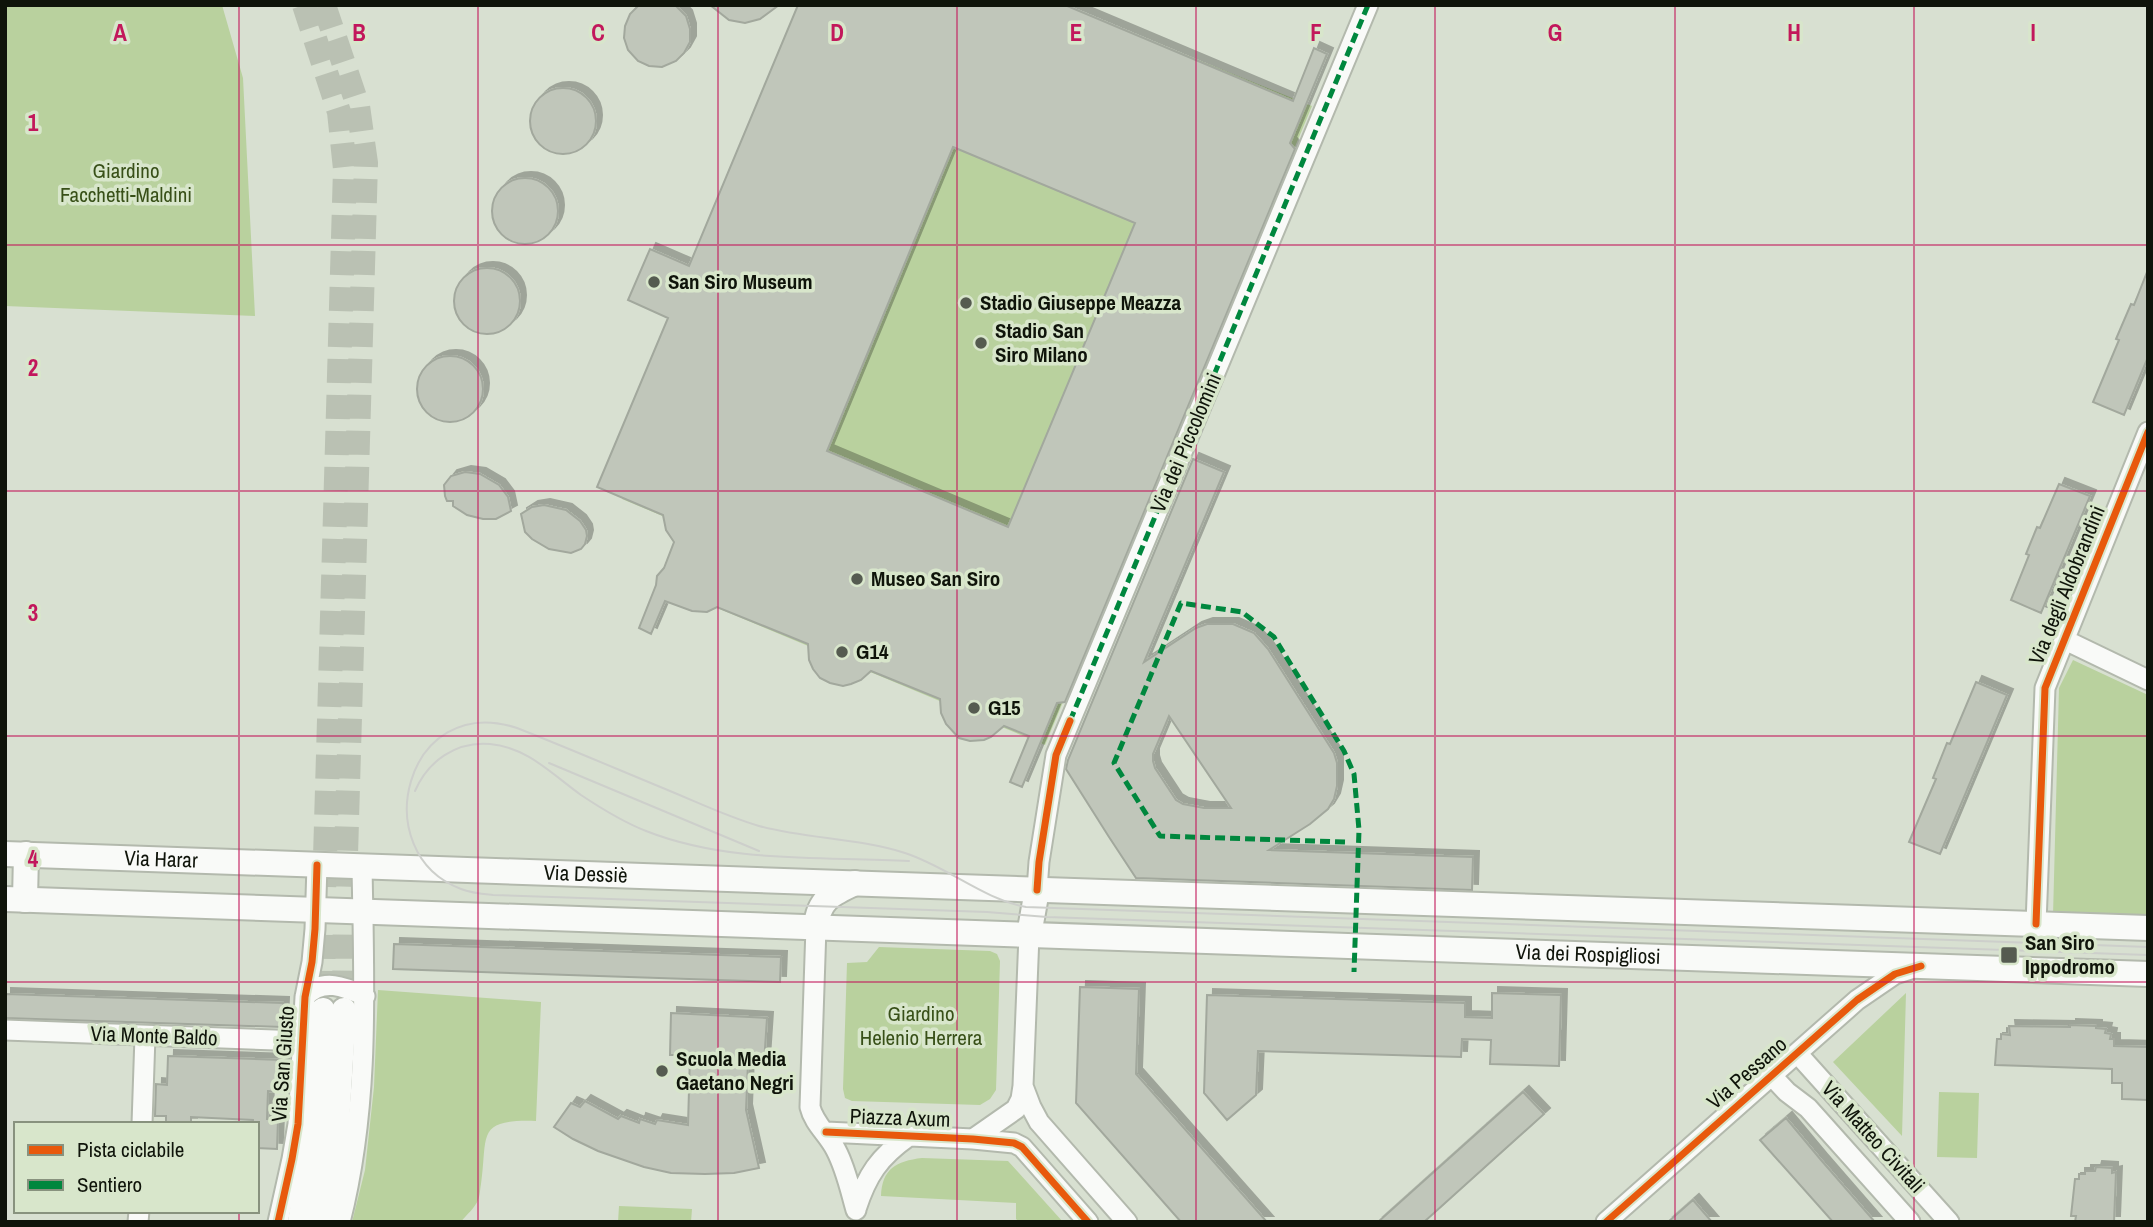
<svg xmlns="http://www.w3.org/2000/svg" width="2153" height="1227" font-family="'Archivo Narrow',sans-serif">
  <defs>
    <filter id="shadow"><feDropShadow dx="6" dy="-6" stdDeviation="0" flood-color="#0004"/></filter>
  </defs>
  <rect width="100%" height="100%" fill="#d8e0d1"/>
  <path fill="#b9d19e" d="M5,5H222L243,78L255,316L5,306Z
    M825,5H1062L1312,106L1045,745L686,595L710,536L622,499Z
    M2073,660L2148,695V919L2053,916L2059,688Z
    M879,947L990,951L997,954L1000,961L996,1090L990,1099L980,1105L852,1101L845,1098L843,1089L847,963L867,962Z
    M378,990L541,1002L536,1121C475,1119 488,1135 481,1184C480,1189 480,1196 478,1200C475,1208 466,1215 461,1222H352L365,1170L374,1087Z
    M1906,993L1902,1136L1833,1062Z
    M1939,1092L1979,1093L1977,1158L1937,1157Z
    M922,1158L1008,1161L1063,1222H1019L1016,1219V1203L881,1196C882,1169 896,1161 922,1158Z
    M619,1206L692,1209L691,1222H618Z"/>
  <path fill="#c0c6ba" stroke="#a2a89d" stroke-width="2" fill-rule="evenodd" filter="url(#shadow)" d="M639,5H675L686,16L690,29V42L684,53L676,61L662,67L649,66L638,61L628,50L624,38L625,26L630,14Z
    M710,5H779L760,19L745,23L729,20Z
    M798,5H1065L1293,101L1314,48L1327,54L1290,143L1295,149L1065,702L1057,703L1022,787L1010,782L1029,736L1004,726L991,737L984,740L970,741L959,738L946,724L941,713L940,699L871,671L861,680L851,684L843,686L830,683L820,678L813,669L809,660L808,644L717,607L707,612L692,611L665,601L651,634L639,628L656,585L657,576L664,568L674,542L666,530L663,515L597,487L668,318L628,300L650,249L689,266ZM953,147L1135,223L1008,527L827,451Z
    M530 121a33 33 0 1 1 66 0a33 33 0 1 1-66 0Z
    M492 211a33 33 0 1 1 66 0a33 33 0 1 1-66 0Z
    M454 301a33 33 0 1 1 66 0a33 33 0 1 1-66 0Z
    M2147,272L2148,357L2124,415L2093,402L2119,340L2116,339L2131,304L2134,305Z
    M417 389a33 33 0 1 1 66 0a33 33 0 1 1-66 0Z
    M1193,459L1224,472L1144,662L1196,628L1207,624H1233L1254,633L1268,649L1334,753L1337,763V786L1334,799L1328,809L1310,824L1269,850L1473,857L1472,890L1136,878L1109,837L1066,769L1068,760ZM1169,716L1231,808H1204L1183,804L1176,800L1155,768L1153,761V754Z
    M465,472L480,474L499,485L508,497L511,511L496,519H483L467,515L453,506V501H447L445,496L444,485L451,476Z
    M2059,484L2090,496L2041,613L2011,600L2029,555L2026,554L2037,527L2040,528Z
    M544,505L566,510L580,521L586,530L587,536L585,544L581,549L571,553L549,549L532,539L525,532L521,514L532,507Z
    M1976,682L2007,695L1940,854L1909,842L1936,779L1933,778L1947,743L1950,744Z
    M394,944L781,957L780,982L393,969Z
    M1080,987L1139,989L1136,1074L1267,1222H1181L1076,1103Z
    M1492,993L1561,995L1559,1066L1490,1064L1491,1040L1462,1039L1461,1057L1258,1051L1256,1095L1227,1120L1204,1093L1207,995L1465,1003V1017L1492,1018Z
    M5,994L283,1003L282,1027L5,1018Z
    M671,1013L767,1018L764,1063H748L746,1110L759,1168L734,1173L705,1174L671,1173L644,1167L598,1151L573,1139L554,1127L571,1103L580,1107L585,1101L618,1119L621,1116L639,1123L640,1119L655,1124L657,1120L688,1125L690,1055H670Z
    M2070,1025L2096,1026V1028L2106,1029L2105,1033L2111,1034L2110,1039H2114V1046L2148,1047V1100L2122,1099V1083H2112V1069L1995,1065L1997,1039H2001V1034L2010,1035L2009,1026L2070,1027Z
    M168,1056L283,1060L282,1092L268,1091L267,1119H278L277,1149L257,1148V1124H253V1120L191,1117V1124H166V1116H155L156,1084L167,1085Z
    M1523,1092L1544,1114L1424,1222H1378Z
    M1786,1118L1821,1160L1875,1222H1833L1760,1140Z
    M2096,1167L2112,1168V1173L2116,1172L2114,1222H2075L2076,1216H2071L2075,1179H2079V1174H2085V1171H2095Z
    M1693,1200L1712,1222H1668Z"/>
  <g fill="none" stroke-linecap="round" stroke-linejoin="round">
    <path stroke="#bac1b3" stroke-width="24" stroke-dasharray="24 12" stroke-linecap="butt" d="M304,5L339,112L345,169L324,892L323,1010
      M324,5L358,106L366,163L345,890L344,1010"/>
    <g stroke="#b3b9ad" stroke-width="23">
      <path id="minor" d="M2065,640L2148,680
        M1037,890L1039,862L1056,755L1368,5
        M2036,924L2045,688L2148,432
        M816,927L810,1107C814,1124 828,1134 836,1150C846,1169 850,1189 856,1210
        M305,997C322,977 345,987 365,996
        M5,1030L303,1041
        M1797,1053L1949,1222
        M1771,1075L1787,1092L1808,1108L1910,1222
        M1023,1086L1031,1107L1039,1122L1127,1222
        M142,1124L145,1036
        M826,1132L973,1139L1014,1143L1022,1147L1088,1222
        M973,1139L1016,1109L1021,1099L1023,1086L1029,935
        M856,1209C867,1175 879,1157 909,1136
        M138,1222L139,1211
        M278,1222L292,1159L298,1124L305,997L312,962L315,929L317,865
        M340,1222C370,1104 364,986 362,866
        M1606,1222L1857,1000L1895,974L1914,968"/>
    </g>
    <g stroke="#b3b9ad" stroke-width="28">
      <g id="major">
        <path id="s1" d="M5,854L2148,928"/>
        <path id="s2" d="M5,899L2148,974"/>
        <path d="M25,900L26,854"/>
        <path d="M816,927C818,900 831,894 855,883"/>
        <path d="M1029,935L1037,890"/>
        <path d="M300,1222L314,1139L323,1010"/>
        <path d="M321,1222L336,1140L344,1010"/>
      </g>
    </g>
    <use href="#minor" stroke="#f9faf8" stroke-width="19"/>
    <use href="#major" stroke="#f9faf8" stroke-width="24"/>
    <path stroke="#cdcfcb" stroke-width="2" d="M549,763L759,851
      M415,791C428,761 456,741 490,744C527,747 553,775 581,795C602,809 623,822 646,831C730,864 821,856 909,861
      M2148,947L1026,907C983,899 948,867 905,853C858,838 807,839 759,826C728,817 699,803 670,791C619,770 568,748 517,728C405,691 365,853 461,889C471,893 483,894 493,895L987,912L1047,917L2148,955"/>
    <path stroke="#00873e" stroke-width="5" stroke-dasharray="10 5" stroke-linecap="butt" d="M1070,721L1368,5
      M1345,842L1160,836L1114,763L1181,603L1242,612L1274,637L1344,751L1354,774L1359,830L1354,972"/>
    <g stroke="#d8e6cb" stroke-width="11">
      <path id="cycleway" d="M1037,890L1039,862L1056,755L1070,721
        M2036,924L2045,688L2148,432
        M826,1132L973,1139L1014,1143L1022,1147L1088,1222
        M278,1222L292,1159L298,1124L305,997L312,962L315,929L317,865
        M1606,1222L1857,1000L1895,974L1921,966"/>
    </g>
    <use href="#cycleway" stroke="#e8590c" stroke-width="7"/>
  </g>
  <path fill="none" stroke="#c2185b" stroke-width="2" stroke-opacity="0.55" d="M239,5V1124M478,5V1222M718,5V1222M957,5V1222M1196,5V1222M1435,5V1222M1675,5V1222M1914,5V1222M5,245H2148M5,491H2148M5,736H2148M5,982H2148M239,1211V1222"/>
  <g fill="#555b50" stroke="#d8e6cb" stroke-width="2.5">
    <circle cx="654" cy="282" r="7"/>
    <circle cx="966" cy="303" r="7"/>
    <circle cx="981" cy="343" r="7"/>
    <circle cx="857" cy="579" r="7"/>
    <circle cx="842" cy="652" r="7"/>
    <circle cx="974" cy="708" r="7"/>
    <rect x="2000" y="946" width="18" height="18" rx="3.5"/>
    <circle cx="662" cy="1071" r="7"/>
  </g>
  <g text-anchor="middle" stroke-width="7" stroke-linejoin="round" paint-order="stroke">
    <g font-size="21" fill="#385018" stroke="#d8e6cb">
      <text x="126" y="178">Giardino<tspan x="126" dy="24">Facchetti-Maldini</tspan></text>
      <text x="921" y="1021">Giardino<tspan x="921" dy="24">Helenio Herrera</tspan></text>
    </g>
    <g font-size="21" font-weight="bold" fill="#0f140a" stroke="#d8e6cb" text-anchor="start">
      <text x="668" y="289">San Siro Museum</text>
      <text x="980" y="310">Stadio Giuseppe Meazza</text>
      <text x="995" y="338">Stadio San<tspan x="995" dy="24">Siro Milano</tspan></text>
      <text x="871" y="586">Museo San Siro</text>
      <text x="856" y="659">G14</text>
      <text x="988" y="715">G15</text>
      <text x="2025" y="950">San Siro<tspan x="2025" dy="24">Ippodromo</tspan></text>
      <text x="676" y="1066">Scuola Media<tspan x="676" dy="24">Gaetano Negri</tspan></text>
    </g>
    <g font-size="21" fill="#0f140a" stroke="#d8e6cb">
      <text transform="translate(1186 443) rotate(-67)" y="7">Via dei Piccolomini</text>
      <text transform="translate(2067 585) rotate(-68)" y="7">Via degli Aldobrandini</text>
      <text dy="7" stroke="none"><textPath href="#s1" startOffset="156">Via Harar</textPath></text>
      <text dy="7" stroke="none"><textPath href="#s1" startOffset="581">Via Dessiè</textPath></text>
      <text dy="7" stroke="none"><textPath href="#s2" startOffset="1584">Via dei Rospigliosi</textPath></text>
      <text transform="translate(154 1036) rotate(2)" y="7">Via Monte Baldo</text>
      <text transform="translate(283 1064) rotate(-86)" y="7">Via San Giusto</text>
      <text transform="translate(1747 1073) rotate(-41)" y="7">Via Pessano</text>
      <text transform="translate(900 1118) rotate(2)" y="7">Piazza Axum</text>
      <text transform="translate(1873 1137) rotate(48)" y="7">Via Matteo Civitali</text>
    </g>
  </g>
  <g font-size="23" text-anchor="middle" font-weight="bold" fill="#c2185b" stroke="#d8e6cb" stroke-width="7" stroke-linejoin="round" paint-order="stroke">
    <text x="120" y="41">A</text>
    <text x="359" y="41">B</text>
    <text x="598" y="41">C</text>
    <text x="837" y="41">D</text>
    <text x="1076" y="41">E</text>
    <text x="1316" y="41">F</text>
    <text x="1555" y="41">G</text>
    <text x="1794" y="41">H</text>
    <text x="2033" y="41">I</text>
    <text x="33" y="131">1</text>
    <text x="33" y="376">2</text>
    <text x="33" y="621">3</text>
    <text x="33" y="867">4</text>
  </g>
  <rect width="2153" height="1227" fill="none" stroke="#0f140a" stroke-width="14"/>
  <rect x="14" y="1122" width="245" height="91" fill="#d8e6cb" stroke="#88927e" stroke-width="2"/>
  <rect x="28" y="1145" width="35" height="10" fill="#e8590c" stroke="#88927e" stroke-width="2"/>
  <text x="77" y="1157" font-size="21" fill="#0f140a">Pista ciclabile</text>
  <rect x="28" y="1180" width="35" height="10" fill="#00873e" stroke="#88927e" stroke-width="2"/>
  <text x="77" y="1192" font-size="21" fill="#0f140a">Sentiero</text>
</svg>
